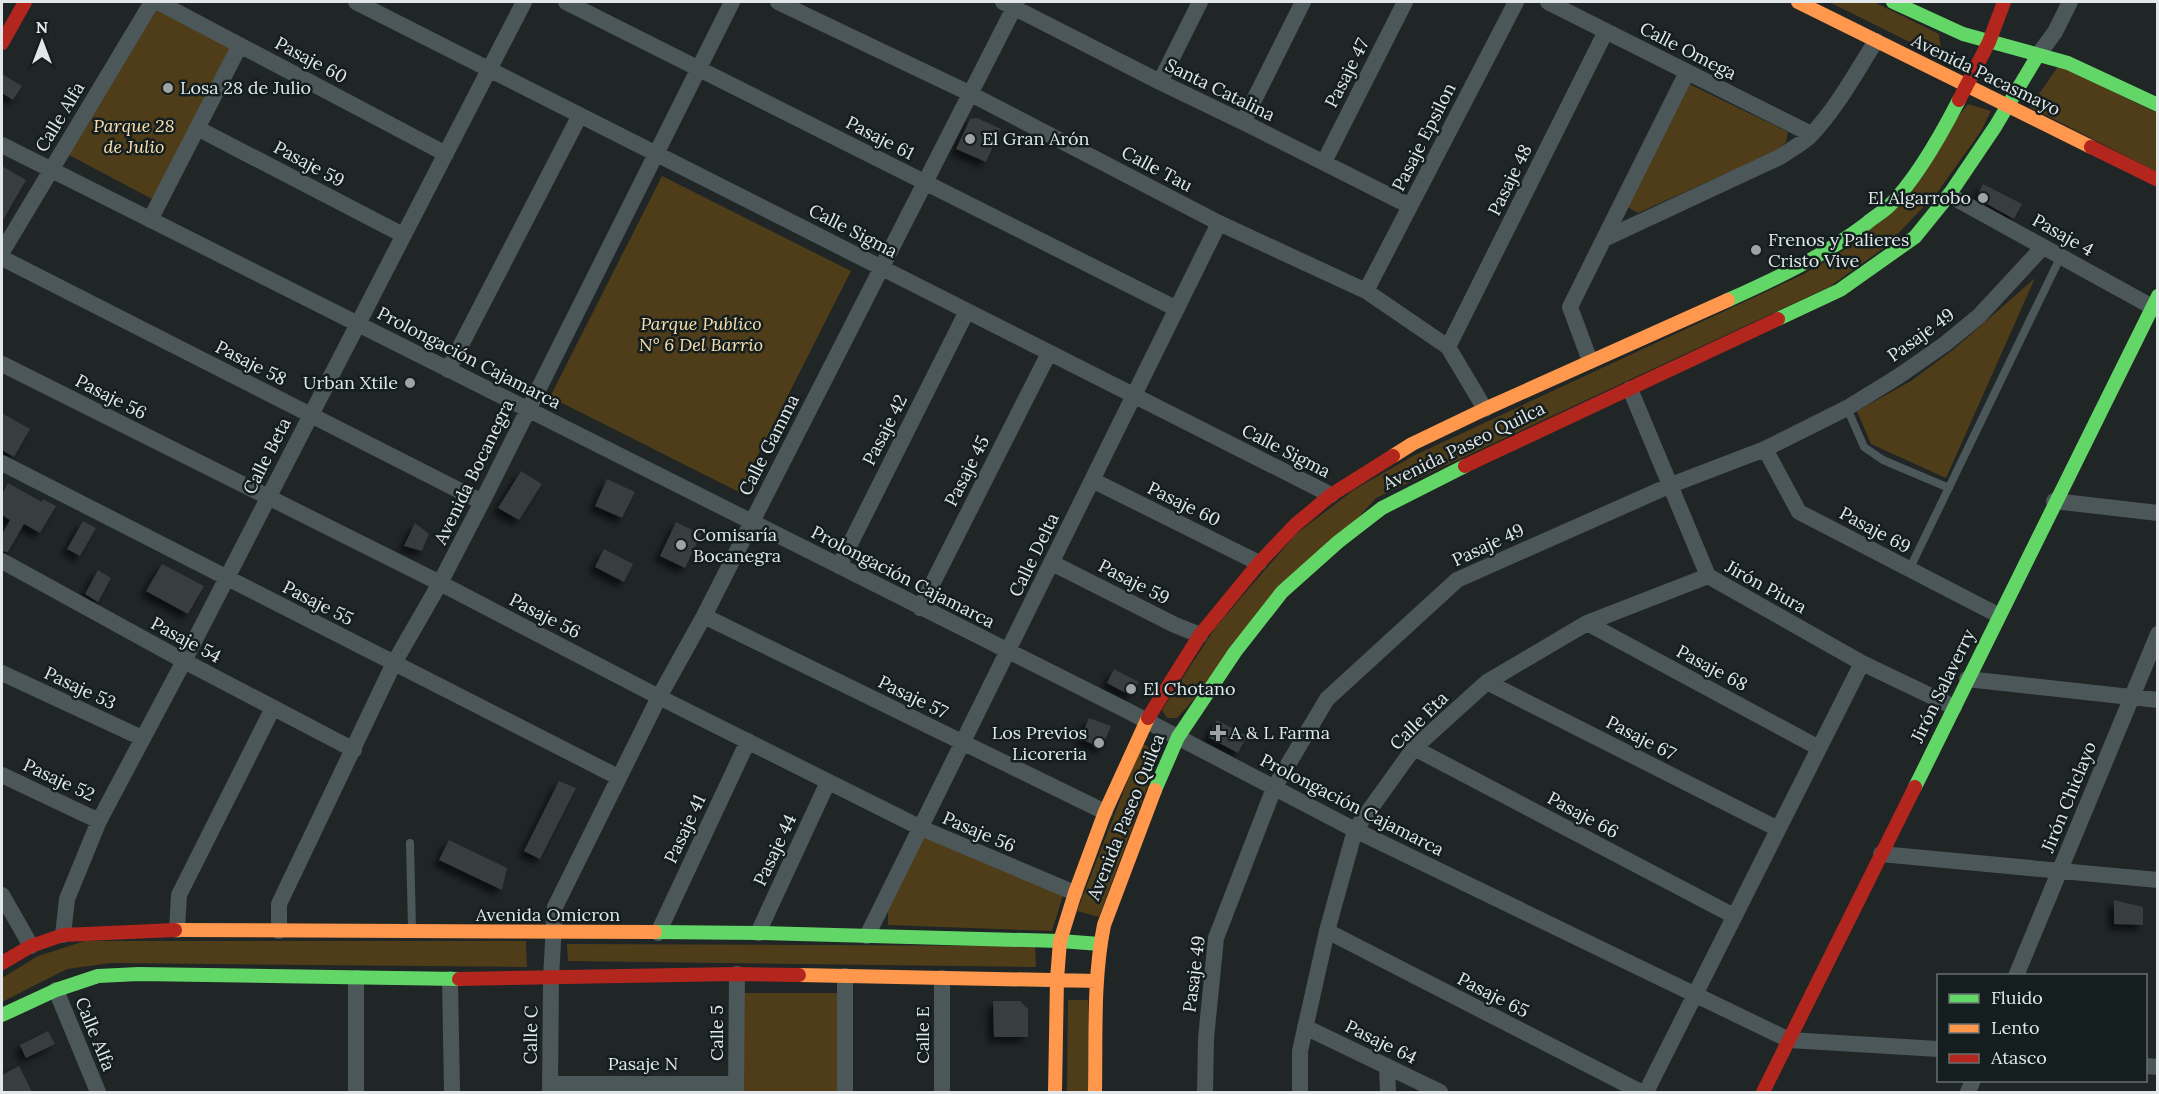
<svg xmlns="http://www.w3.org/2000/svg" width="2159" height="1094" font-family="Lora,serif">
  <defs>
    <filter id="shadow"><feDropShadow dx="-5.5" dy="5.5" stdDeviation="3" flood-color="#0009"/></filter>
  </defs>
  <rect width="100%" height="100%" fill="#202526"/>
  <path fill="#4f3d19" d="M1829,2H1874L1939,34L1942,58Z
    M157,8L231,46L154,200L69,155Z
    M2059,65L2157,113V172L2030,107Z
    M1689,84L1788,132L1786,142L1776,151L1638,213L1627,207Z
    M1968,104L1991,111L1981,131L1937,193L1884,248L1829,287L1376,498L1177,718H1167L1162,710L1215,628L1296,534L1355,489L1413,456L1804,274L1862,239Z
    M662,176L851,271L739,492L550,397Z
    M2035,278L1946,478L1871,444L1857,411L1911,381L1954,349Z
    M1142,744L1160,752L1099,917L1077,911Z
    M926,832L1064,892L1052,931L888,925V909Z
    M85,941H526L527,967L111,963L67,969L2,1002V978L38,956Z
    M567,944L1035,946L1036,967L568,961Z
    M744,993H839V1092H744Z
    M1068,1000H1088V1092H1067Z"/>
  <path fill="#383c3d" filter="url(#shadow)" d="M2,74L22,86L13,100L2,93Z
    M977,118L1001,129L986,162L956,149L970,119Z
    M2,166L26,180L2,222Z
    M1983,184L2022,204L2014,219L1976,198Z
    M2,413L30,429L14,457L2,450Z
    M521,471L542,484L519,520L498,508Z
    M607,479L635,492L622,518L595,506Z
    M8,483L42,502L43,499L56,506L40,533L24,524L8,552L2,551V534L10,520L2,515V494Z
    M83,521L96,528L80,556L67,549Z
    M676,522L701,534L685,568L660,556Z
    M415,523L429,534L422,551L404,546Z
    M604,549L633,564L624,582L595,567Z
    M162,564L204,586L188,614L146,591Z
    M98,570L111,578L98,602L85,594Z
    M1114,669L1139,682L1131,696L1107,683Z
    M1089,718L1111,726L1102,748L1080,739Z
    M1217,720L1247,736L1238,753L1208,737Z
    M559,781L576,788L540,859L524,851Z
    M449,840L507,868L502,890L439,860Z
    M2114,900L2143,907V925L2114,924Z
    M993,1001H1020L1028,1009V1037H994Z
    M48,1031L55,1044L26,1058L20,1045Z
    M19,1066L32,1092H2V1075Z"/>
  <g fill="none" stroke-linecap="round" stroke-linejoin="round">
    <path stroke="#4c5759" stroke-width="8" d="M1847,408L1864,447L1883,460L1949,488
      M1909,570L2061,256
      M410,843L412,929"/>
    <path stroke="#4c5759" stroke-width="16" d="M158,2L446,154
      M356,2L1331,495
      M566,2L1177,309
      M778,2L969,93L1219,223L1366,291L1448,347L1485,409
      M1003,2L1160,82L1243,122L1410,206
      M1548,2L1811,134
      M2038,55L2055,32L2070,2
      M1160,82L1200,2
      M1243,122L1303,2
      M197,128L403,235
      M2,145L1124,709L1355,830L1789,1040L1938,1049
      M1324,162L1405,2
      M1949,195L2158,310
      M150,220L240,45
      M1604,239L1780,157C1790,150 1802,144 1811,135C1837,108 1856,72 1876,41
      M2,252L152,2
      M2,258L482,502
      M1366,291L1516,2
      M1448,347L1606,31
      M1590,361L1570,307L1687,72
      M2,364L440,583L659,697L921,828L1075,893
      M448,370L580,115
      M1630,389L1708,576L1862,663L1954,707
      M1765,449L1799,512L1998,615
      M2,463L618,777
      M1092,480L1259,563
      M2054,501L2158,513
      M2,561L184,661L354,750
      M1052,563L1175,625L1200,635
      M839,566L967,311
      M920,608L1049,353
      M704,616L1105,812
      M1587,623L1819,748
      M2,673L142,738
      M1967,679L2158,700
      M1487,682L1778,829
      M1414,748L1734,916
      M2,775L99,821
      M1881,854L2158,880
      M2,895L31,946
      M177,930L179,895L273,708
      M279,931V904L394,663L440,583L482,502L732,2
      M1327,931L1641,1092
      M658,933L748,741
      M758,933L828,782
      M63,935L67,899L99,821L184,661L524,2
      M867,936L1219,223
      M845,976V1092
      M2016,976L2158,634
      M356,978V1092
      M450,979L452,1092
      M56,990L98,1092
      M1305,1027L1440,1092
      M1387,1066L1388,1092
      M2146,1066L2158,1067
      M550,1084H736
      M550,1092L551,978L555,907L659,697L704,616L1017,2
      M736,1092L737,974
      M942,1092V978
      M1205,1092L1206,1038L1216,938L1274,788L1327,699L1457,580L1671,485L1765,449L1847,408L1899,376L1945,344L1979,316L2043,247
      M1300,1092V1051L1327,931L1355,830L1414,748L1487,682L1587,623L1708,576
      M1646,1092L1862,663
      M1968,1092L1973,1080"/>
    <path stroke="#63d668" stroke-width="14" d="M1893,2L1963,34L2068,63L2158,105
      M1728,300C1777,278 1824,256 1867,223C1874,217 1883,212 1889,206C1916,180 1942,133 1959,100
      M1778,319L1840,290L1915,237L1949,195L1995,127L2038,55
      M1915,787L2158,296
      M1155,790L1178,737L1235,652L1282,592L1338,542L1382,508L1465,466
      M655,932L758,933L1060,941L1100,944
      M2,1015L56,990L98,976L139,974L459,979"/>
    <path stroke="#ff974d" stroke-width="14" d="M1798,2L2091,147
      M1393,456L1412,444L1485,409L1728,300
      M175,930L655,932
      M799,975L1097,981
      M1055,1092L1057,979L1060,941L1075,893L1105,812L1148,718
      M1095,1092C1096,1037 1093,979 1104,925L1155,790"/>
    <path stroke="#b3261e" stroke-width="14" d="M2,43L25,2
      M1959,100L1989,42L2004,2
      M2091,147L2158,180
      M1465,466L1778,319
      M1148,718L1200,635L1259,563L1295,525L1331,495L1393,456
      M2,963L31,946L63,935L175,930
      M459,979L737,974L799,975
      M1763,1092L1915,787"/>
  </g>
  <g fill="#9ea4a5" stroke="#151e1f" stroke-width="2">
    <circle cx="168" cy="88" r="6"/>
    <circle cx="970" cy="139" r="6"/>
    <circle cx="1983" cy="198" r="6"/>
    <circle cx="1756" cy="250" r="6"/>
    <circle cx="410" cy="383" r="6"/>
    <circle cx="681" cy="545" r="6"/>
    <circle cx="1131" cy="689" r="6"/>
    <path d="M1215 724h6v6h6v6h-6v6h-6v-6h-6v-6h6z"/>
    <circle cx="1099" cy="743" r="6"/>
  </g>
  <g text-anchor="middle" stroke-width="5" stroke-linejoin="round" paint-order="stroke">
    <g font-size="18" fill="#e2e8e9" stroke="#151e1f">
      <text transform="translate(1688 51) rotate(27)" y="6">Calle Omega</text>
      <text transform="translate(311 60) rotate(28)" y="6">Pasaje 60</text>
      <text transform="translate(1347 73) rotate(-63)" y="6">Pasaje 47</text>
      <text transform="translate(1986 75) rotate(26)" y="6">Avenida Pacasmayo</text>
      <text transform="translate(1220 90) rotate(26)" y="6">Santa Catalina</text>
      <text transform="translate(60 117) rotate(-59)" y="6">Calle Alfa</text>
      <text transform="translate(1424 137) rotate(-63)" y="6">Pasaje Epsilon</text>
      <text transform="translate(880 138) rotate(27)" y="6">Pasaje 61</text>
      <text transform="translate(309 164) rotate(28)" y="6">Pasaje 59</text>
      <text transform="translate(1157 169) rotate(28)" y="6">Calle Tau</text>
      <text transform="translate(1510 180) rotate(-64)" y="6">Pasaje 48</text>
      <text transform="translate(853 231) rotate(27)" y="6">Calle Sigma</text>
      <text transform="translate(2063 235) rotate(29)" y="6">Pasaje 4</text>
      <text transform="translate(1921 335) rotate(-36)" y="6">Pasaje 49</text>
      <text transform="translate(469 358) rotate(27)" y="6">Prolongación Cajamarca</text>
      <text transform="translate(251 363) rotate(27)" y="6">Pasaje 58</text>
      <text transform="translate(111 397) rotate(27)" y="6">Pasaje 56</text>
      <text transform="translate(885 430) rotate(-63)" y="6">Pasaje 42</text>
      <text transform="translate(769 445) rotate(-63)" y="6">Calle Gamma</text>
      <text transform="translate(1464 446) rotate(-26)" y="6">Avenida Paseo Quilca</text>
      <text transform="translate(1286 451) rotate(27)" y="6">Calle Sigma</text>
      <text transform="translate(267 456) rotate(-63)" y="6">Calle Beta</text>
      <text transform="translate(967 471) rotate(-63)" y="6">Pasaje 45</text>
      <text transform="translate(474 472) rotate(-64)" y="6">Avenida Bocanegra</text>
      <text transform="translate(1184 504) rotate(26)" y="6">Pasaje 60</text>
      <text transform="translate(1875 530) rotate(28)" y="6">Pasaje 69</text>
      <text transform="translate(1488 545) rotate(-25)" y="6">Pasaje 49</text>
      <text transform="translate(1034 555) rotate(-64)" y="6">Calle Delta</text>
      <text transform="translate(903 577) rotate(27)" y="6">Prolongación Cajamarca</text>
      <text transform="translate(1134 582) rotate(27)" y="6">Pasaje 59</text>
      <text transform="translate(1766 587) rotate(29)" y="6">Jirón Piura</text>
      <text transform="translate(318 603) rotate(27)" y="6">Pasaje 55</text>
      <text transform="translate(545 616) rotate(27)" y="6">Pasaje 56</text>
      <text transform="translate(186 640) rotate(28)" y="6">Pasaje 54</text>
      <text transform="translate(1712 668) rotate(28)" y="6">Pasaje 68</text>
      <text transform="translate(1943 686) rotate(-64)" y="6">Jirón Salaverry</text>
      <text transform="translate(80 688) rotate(25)" y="6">Pasaje 53</text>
      <text transform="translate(913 697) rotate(26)" y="6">Pasaje 57</text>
      <text transform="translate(1419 721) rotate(-45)" y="6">Calle Eta</text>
      <text transform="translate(1641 738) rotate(27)" y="6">Pasaje 67</text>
      <text transform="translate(59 780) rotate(25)" y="6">Pasaje 52</text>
      <text transform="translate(2069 797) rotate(-68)" y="6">Jirón Chiclayo</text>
      <text transform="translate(1352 805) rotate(27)" y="6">Prolongación Cajamarca</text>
      <text transform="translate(1583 815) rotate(28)" y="6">Pasaje 66</text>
      <text transform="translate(1126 817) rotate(-68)" y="6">Avenida Paseo Quilca</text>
      <text transform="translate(685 829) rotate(-65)" y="6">Pasaje 41</text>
      <text transform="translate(979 832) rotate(23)" y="6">Pasaje 56</text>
      <text transform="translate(775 850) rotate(-65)" y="6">Pasaje 44</text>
      <text x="548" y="921">Avenida Omicron</text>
      <text transform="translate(1194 974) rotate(-83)" y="6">Pasaje 49</text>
      <text transform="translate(1493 995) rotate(27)" y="6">Pasaje 65</text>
      <text transform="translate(717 1033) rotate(-90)" y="6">Calle 5</text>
      <text transform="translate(95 1034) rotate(68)" y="6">Calle Alfa</text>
      <text transform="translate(531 1035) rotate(-89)" y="6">Calle C</text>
      <text transform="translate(923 1035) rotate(-90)" y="6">Calle E</text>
      <text transform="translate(1381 1042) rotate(26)" y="6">Pasaje 64</text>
      <text x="643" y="1070">Pasaje N</text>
    </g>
    <g font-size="18" fill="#e2e8e9" stroke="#151e1f" text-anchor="start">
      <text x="180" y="94">Losa 28 de Julio</text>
      <text x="982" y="145">El Gran Arón</text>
      <text x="1971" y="204" text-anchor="end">El Algarrobo</text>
      <text x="1768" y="246">Frenos y Palieres<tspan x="1768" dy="21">Cristo Vive</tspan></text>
      <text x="398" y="389" text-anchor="end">Urban Xtile</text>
      <text x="693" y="541">Comisaría<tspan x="693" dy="21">Bocanegra</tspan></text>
      <text x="1143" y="695">El Chotano</text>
      <text x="1087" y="739" text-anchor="end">Los Previos<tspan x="1087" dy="21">Licoreria</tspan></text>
      <text x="1230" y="739">A &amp; L Farma</text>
    </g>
    <g font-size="18" font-style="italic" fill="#fae0ae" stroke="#151e1f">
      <text x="134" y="132">Parque 28<tspan x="134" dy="21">de Julio</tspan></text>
      <text x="701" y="330">Parque Publico<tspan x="701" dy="21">N° 6 Del Barrio</tspan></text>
    </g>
  </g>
  <rect width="2159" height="1094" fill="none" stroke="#e2e8e9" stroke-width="6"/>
  <rect x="1937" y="974" width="210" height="108" fill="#151e1f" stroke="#676f70" stroke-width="1.5"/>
  <rect x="1949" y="994" width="30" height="9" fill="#63d668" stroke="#676f70" stroke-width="1.5"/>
  <text x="1991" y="1004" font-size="18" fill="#e2e8e9">Fluido</text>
  <rect x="1949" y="1024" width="30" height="9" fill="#ff974d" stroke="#676f70" stroke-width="1.5"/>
  <text x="1991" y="1034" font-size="18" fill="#e2e8e9">Lento</text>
  <rect x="1949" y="1054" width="30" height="9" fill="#b3261e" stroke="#676f70" stroke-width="1.5"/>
  <text x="1991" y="1064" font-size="18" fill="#e2e8e9">Atasco</text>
  <g transform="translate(42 42)" stroke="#151e1f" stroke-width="4.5" paint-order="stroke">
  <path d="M0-4.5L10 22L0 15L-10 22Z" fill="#e2e8e9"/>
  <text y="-9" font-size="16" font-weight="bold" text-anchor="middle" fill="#e2e8e9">N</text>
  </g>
</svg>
